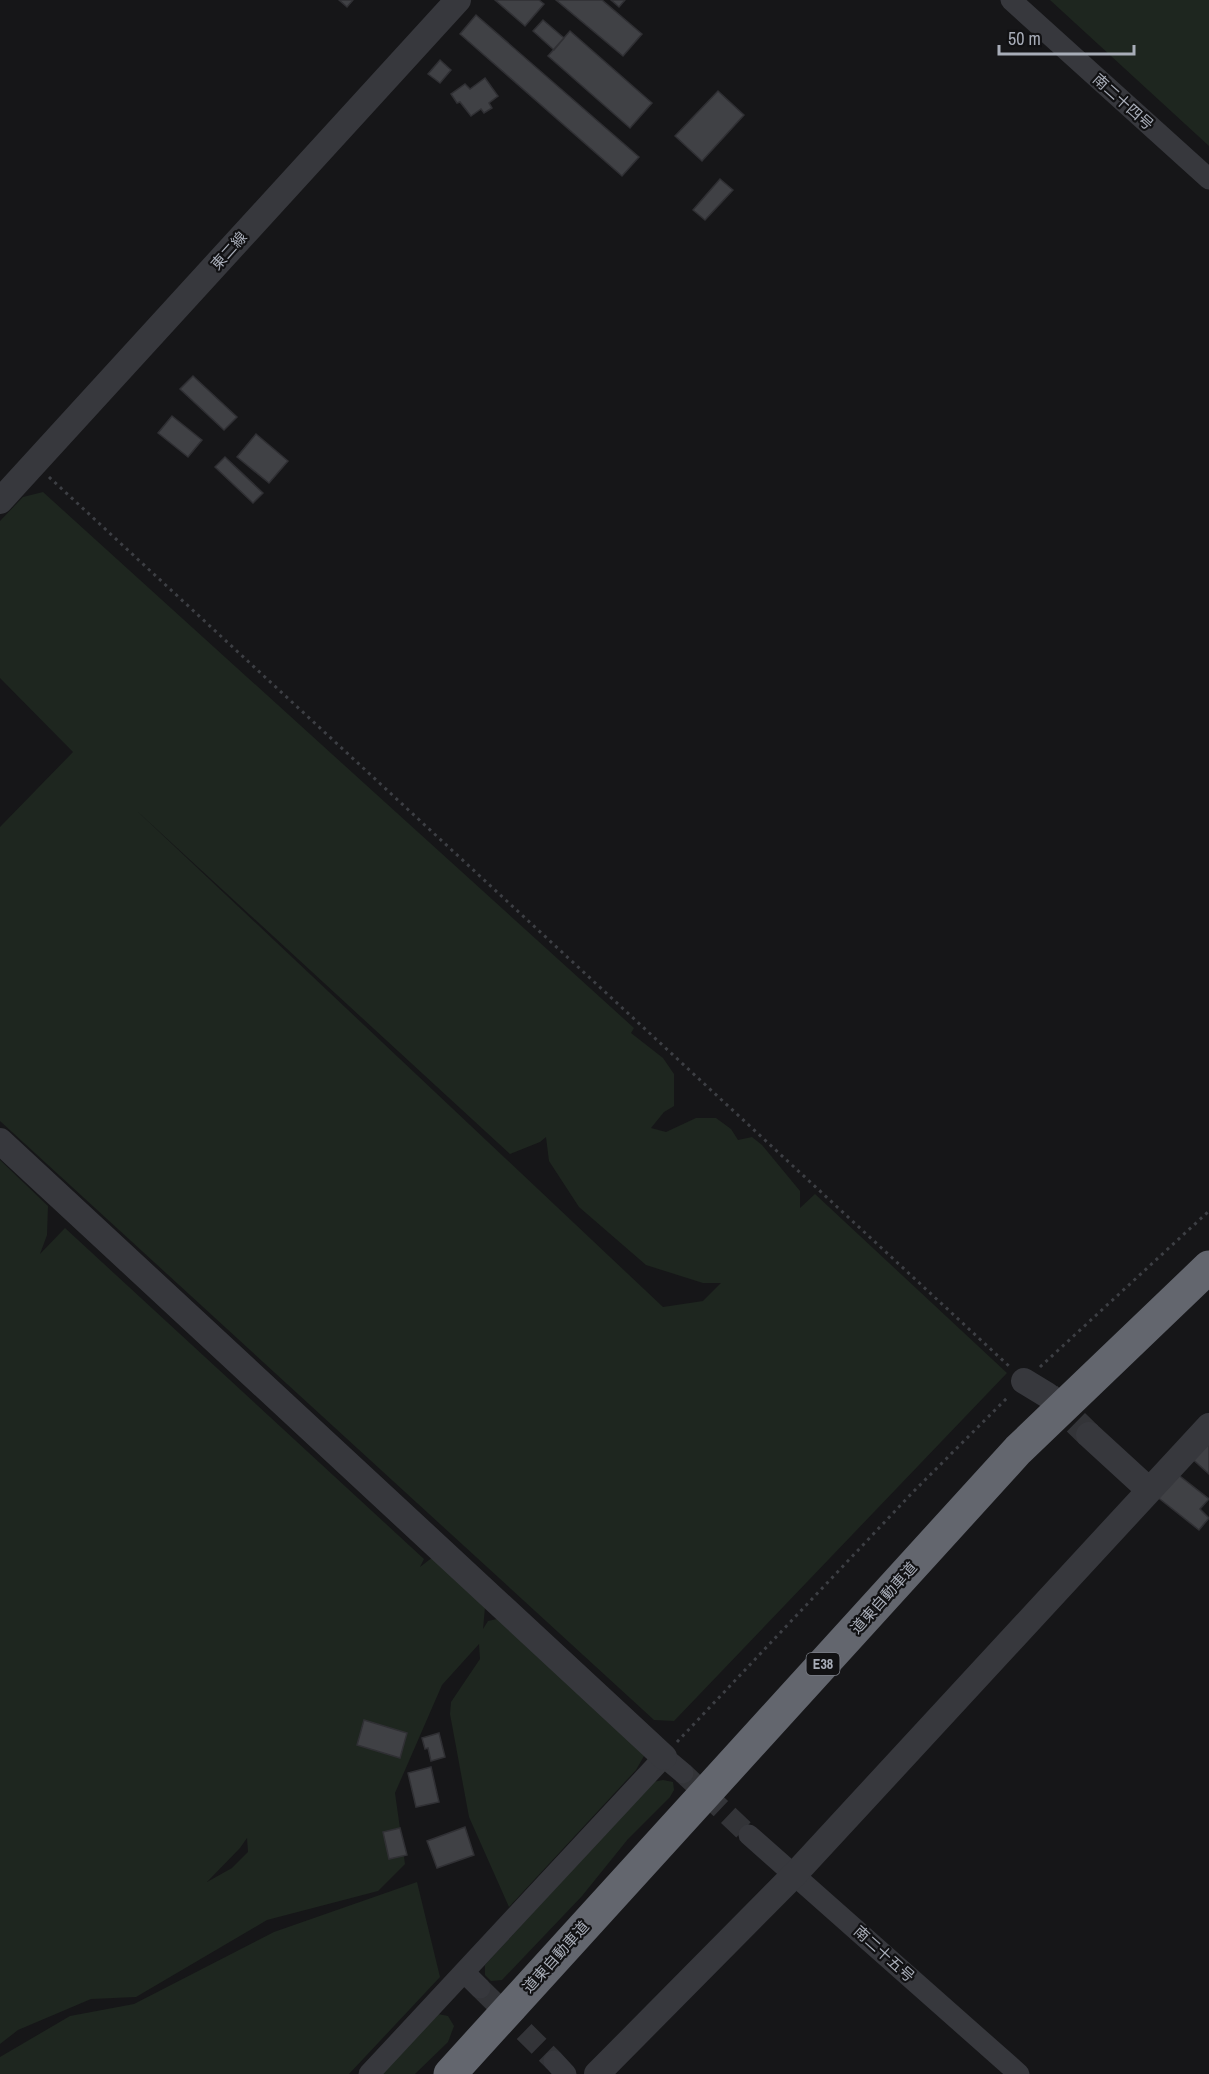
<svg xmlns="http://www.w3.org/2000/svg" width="1209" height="2074" font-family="'Archivo Narrow','Noto Sans JP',sans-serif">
  <rect width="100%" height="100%" fill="#161618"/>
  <path fill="#1e261f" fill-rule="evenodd" d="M1050,0H1209V146Z
    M43,492L634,1028L631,1033L663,1058L674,1074V1106L664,1112L651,1128L666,1132L696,1118H716L731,1129L738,1140L752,1137L762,1145L800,1191V1208L815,1194L1007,1373L674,1721L654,1720L0,1121V827L73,752L0,678V521L23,497ZM137,811L510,1154L540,1142L546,1137L549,1161L579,1207L646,1265L703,1283H721L703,1301L663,1307Z
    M0,1160L48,1206L47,1235L40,1254L65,1228L424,1559L420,1567L433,1557L485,1607L483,1629L488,1621L506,1617L639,1743L644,1756L636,1770L509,1907L469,1817L450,1714L451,1702L480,1659L479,1644L442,1685L395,1793L405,1864L378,1891L267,1920L136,1997L91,1999L18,2030L0,2044ZM247,1838L248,1852L232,1868L207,1882L240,1848Z
    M663,1780L673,1782L674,1790L670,1797L628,1839L582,1896L502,1980L491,1981L485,1975V1965L653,1782Z
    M417,1882L440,1977L349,2074H0V2057L70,2016L134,2004L274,1932Z
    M438,2014L448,2016L454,2026L448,2042L415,2074H382Z"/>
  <path fill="#404145" stroke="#303034" stroke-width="1.5" d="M339,0H353L347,7Z
    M495,0H539L544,4L525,26Z
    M556,0H602L642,34L623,56Z
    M611,0H625L619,7Z
    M476,15L639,157L622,176L460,34Z
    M543,20L564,38L554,50L533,31Z
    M570,31L652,103L630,128L548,56Z
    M440,60L451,70L440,83L428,74Z
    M485,78L498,96L489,103L492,108L484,113L481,109L471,116L460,102L457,103L451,94L465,84L470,89Z
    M718,91L744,115L702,161L675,136Z
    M720,179L733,190L705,220L693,210Z
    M193,376L237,417L224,430L180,389Z
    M172,416L202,440L188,457L158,433Z
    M256,434L288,461L269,483L237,457Z
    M225,457L263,493L253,503L215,467Z
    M1209,1433V1474L1189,1456Z
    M1176,1473L1209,1499L1200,1509L1209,1518L1199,1530L1156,1496Z
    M364,1720L407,1733L400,1758L357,1745Z
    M439,1733L445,1757L431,1761L428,1748L425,1749L422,1738Z
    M431,1767L439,1802L416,1807L408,1773Z
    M465,1827L474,1855L437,1868L427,1841Z
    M400,1828L407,1855L389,1859L383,1832Z"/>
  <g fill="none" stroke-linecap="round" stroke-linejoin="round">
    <path stroke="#333438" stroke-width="21" stroke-dasharray="21 10" stroke-linecap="butt" d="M683,1773L749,1835
      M480,1988L554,2061"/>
    <path stroke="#333438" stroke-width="26" stroke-dasharray="26 13" stroke-linecap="butt" d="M1048,1395L1089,1435"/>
    <path stroke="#3d3f44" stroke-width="3" stroke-dasharray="3 4.5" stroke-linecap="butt" d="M49,477L1010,1367
      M1040,1367L1209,1211
      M677,1742L913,1492L1009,1396"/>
    <path stroke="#37383d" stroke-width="21" d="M1011,0L1209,179
      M749,1835L1019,2074
      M464,1972L480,1988
      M554,2061L566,2074
      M369,2074L664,1757L683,1773"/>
    <path stroke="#37383d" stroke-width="26" d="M0,501L458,0
      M0,1141L664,1757
      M1024,1381L1047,1395
      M1089,1435L1149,1490
      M597,2074L795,1874L1209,1426"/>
    <path stroke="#63666e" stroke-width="33" d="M450,2074L1018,1450L1209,1267"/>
  </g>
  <g text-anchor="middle" stroke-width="4.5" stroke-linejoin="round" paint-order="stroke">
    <rect fill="#111113" stroke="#7b7e86" stroke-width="1.5" x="806.5" y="1653" width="33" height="22" rx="4.5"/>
    <g font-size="14" font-weight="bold" fill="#a8adb8">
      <text x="823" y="1669">E38</text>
    </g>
    <g font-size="15" fill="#a8adb8" stroke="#111113">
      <text transform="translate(1123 102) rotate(42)" y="5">南二十四号</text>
      <text transform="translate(229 251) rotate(-48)" y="5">東二線</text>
      <text transform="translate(884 1598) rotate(-48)" y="5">道東自動車道</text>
      <text transform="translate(884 1954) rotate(42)" y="5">南二十五号</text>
      <text transform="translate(556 1957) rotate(-48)" y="5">道東自動車道</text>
    </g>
  </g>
  <path d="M999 45v9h135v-9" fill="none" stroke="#a8adb8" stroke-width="3"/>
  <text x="1008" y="45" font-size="18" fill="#a8adb8" stroke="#111113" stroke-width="4.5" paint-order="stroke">50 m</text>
</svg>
